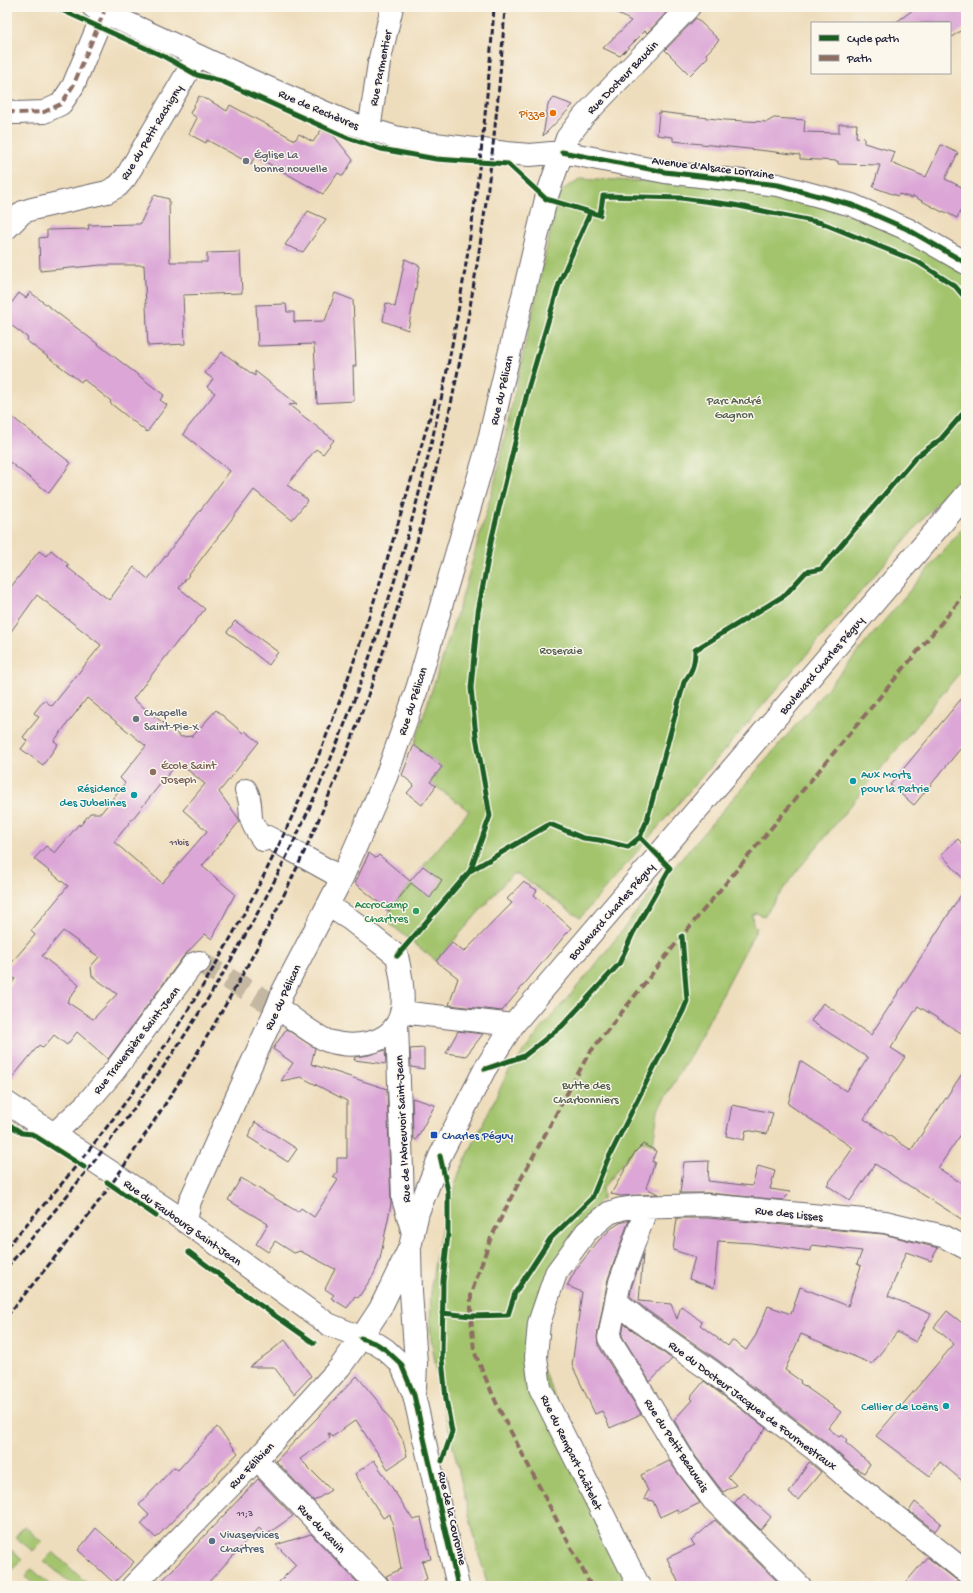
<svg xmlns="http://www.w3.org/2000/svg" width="973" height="1593" font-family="'Gochi Hand',sans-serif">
  <rect width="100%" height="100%" fill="#fbf7ec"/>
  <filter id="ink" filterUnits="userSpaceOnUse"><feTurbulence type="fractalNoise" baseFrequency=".025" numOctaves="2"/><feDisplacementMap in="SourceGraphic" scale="8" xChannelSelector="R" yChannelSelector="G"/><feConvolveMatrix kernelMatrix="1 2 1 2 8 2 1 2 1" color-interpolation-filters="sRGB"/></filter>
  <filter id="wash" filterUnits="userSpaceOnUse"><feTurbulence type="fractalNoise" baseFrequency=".012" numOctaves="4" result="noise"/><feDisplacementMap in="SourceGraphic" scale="16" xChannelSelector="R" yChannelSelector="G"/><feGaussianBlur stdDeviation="0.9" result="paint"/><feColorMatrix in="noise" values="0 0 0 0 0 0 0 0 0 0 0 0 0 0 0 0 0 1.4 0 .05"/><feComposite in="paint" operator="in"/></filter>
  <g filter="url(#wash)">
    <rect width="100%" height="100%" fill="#eeddbc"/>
    <path fill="#a3c46d" stroke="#627354" d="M581,178L716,186L765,193L811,203L863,220L938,254L966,275V469L580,918L518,874H512L436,961L384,919L391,913L389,911L411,883L410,882L469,811L430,782L442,767L414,745L462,598L495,481L559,192Z
      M966,524V665L792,877L764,916L756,913L752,915L753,924L757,928L691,1054L658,1110L653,1145L642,1141L633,1150L602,1189L603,1197L591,1211L576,1232L531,1341L635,1586H488L477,1548L440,1392L430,1333L431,1286L436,1257L442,1227L459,1173L508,1072L542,1028L593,968L641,906L819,698Z
      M24,1526L42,1542L33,1551L15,1537Z
      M7,1546L22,1560L8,1573L7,1572Z
      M53,1552L90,1586H74L44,1561Z
      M32,1569L51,1586H36L25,1577Z"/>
    <g id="blocks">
      <path fill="#dca7d7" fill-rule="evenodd" d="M607,7H656L666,13L647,33L645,31L620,56L603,48L631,21Z
        M917,7H966V27L950,38V23H895Z
        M696,18L719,40L706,54L708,57L690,75L665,50Z
        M199,96L207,100V99L227,111L230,105L295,140L299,134L313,142L321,130L334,136L353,160L343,176L338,173L323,194L255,156L251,164L207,140L206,143L189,134L197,118L190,113Z
        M554,98L573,105L543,136L548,104Z
        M659,112L725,120L767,122L774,118L805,120L804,132L839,133V124H857L856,137L864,138V143L895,152L891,163L926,177L941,145L958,153L945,179L966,189V200L957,218L943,211L942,212L913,196L912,198L899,194L898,196L873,187L880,165L838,164V161L800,159V155L767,151L673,141V137L657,135Z
        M154,195L169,199L170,262H207V253L240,252L242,293L183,295L185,344L148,346L144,265H101L40,271L39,238L47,237V230L89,229L88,225L140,224Z
        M308,211L326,219L303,252L285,245Z
        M405,259L420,266L408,330L383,321L386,303L395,307Z
        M30,292L164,395L160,400L167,405L147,432L110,403L111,401L83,379L81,382L27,341L28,338L7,322V309L19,293L26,298Z
        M335,293L353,300L356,366H353L354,401L317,403L314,344L258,346L256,305L286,304L287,312H294V322L325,321Z
        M222,352L255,376V371L297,404L289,405L334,440L323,454L316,449L287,485L308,500L292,520L254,490L179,588L205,609L182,638L181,637L133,699L181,737L193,736L216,710L243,733L245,731L259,742L219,792L239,819V822L202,866L235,894L212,939L205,934L183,957L108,1059L77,1032L67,1045L54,1035L43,1048L39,1045L7,1084V989L15,979L7,972V968L35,935L31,931L68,886L34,859L46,846L55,853L79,824L80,826L90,813H101L125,783L120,778L146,746L87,698L54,741L58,744L43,765L21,749L27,741L23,737L39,717L34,713L44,700L52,706L101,645L37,595L7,637V592L39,551L46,556L51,550L69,565L67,567L109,600L134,567L148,579L230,471L183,434L215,393L207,387L213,379L205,373ZM178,762L205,784L183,810L207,831L162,883L114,842ZM63,931L99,957L91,966L92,976L117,994L93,1019L67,1002L79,985L42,956Z
        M7,413L71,463L49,493L7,460Z
        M235,621L278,652L269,665L227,632Z
        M966,693V742L914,805L890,785Z
        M414,745L442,767L430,782L436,786L422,805L407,793L414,785L402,775Z
        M958,839L966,848V882L941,854Z
        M369,853L376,858L379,855L410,881L423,866L442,880L430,898L411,883L389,911L355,883Z
        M523,882L537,890L534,895L571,928L502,1011L449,1005L458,978L436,961L452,943L464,952L512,903L507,899Z
        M966,887V1036L918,1006L891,1048L905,1057L864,1119L911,1150L966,1068V1127L938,1168L966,1186V1222L875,1164L850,1201L827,1185L853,1148L788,1104L800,1061L846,1091L868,1058L811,1021L823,1003L871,1035Z
        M286,1029L315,1048L311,1064L387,1089L391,1204L380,1259L374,1274L358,1298L355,1296L347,1308L331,1298L334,1295L325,1289L335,1269L300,1251L294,1253L275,1241L268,1252L256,1244L268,1224L228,1200L241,1178L298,1212L301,1208L314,1217L338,1180L333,1177L337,1172V1158H347V1101L301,1077L281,1081L293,1063L273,1049Z
        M458,1031L483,1034L466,1056L446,1053Z
        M424,1048V1069L411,1067L410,1049Z
        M385,1050L386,1064L354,1060L355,1057L369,1055Z
        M412,1098L435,1105L416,1140L413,1138Z
        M732,1105L773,1113L767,1134L746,1130L744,1140L726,1136Z
        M255,1122L297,1149L288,1162L248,1137Z
        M643,1144L656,1151L652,1162H655L646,1188L658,1194L621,1196L611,1194L635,1152Z
        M709,1161L708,1181L752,1186L758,1166L775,1171L770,1189L790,1192L782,1200L708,1193H680L684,1162Z
        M677,1218H707L883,1234L938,1248L931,1261L906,1252L888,1296L931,1314L916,1342L897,1332L872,1364L801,1334L785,1370L801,1381L800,1383L841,1412L828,1428L839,1437L842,1435L847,1440L845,1442L870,1464L864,1473L852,1466L822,1439L719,1361L648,1311L630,1296L632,1285L643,1255L639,1301L671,1304L677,1319L681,1306L702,1322L700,1325L728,1346L732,1340L746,1350L756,1335L768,1306L791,1314L800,1287L848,1306L861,1266L857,1264L862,1251L812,1245L811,1251L751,1243L718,1241L714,1288L689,1279L695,1257L673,1250Z
        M629,1220L608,1279L597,1336L598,1345L641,1414L610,1428L602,1411L595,1414L572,1365L582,1292L567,1286L576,1269L599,1240L612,1228L620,1223Z
        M947,1311L966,1326V1484L940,1462L930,1476L876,1436L954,1344L934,1327Z
        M624,1324L672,1359L650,1382L622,1336Z
        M285,1340L311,1376L294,1394L274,1367H250Z
        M357,1376L380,1404L403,1440L407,1456L388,1469L356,1420L332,1437L329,1433H328L330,1438L300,1459L331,1490L314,1501L276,1461Z
        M704,1381L766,1428L728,1477L736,1485L723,1492L696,1457L674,1420L692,1400L690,1398Z
        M217,1427L238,1453L156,1538L141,1524L149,1515L139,1505L174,1467L178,1470Z
        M374,1460L413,1520L421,1518L431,1559L422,1561L427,1579L412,1586H390V1583L386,1576L401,1569L395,1534L390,1514L383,1518L355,1474Z
        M669,1461L700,1503L679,1513L677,1509L660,1517L653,1501L644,1499L648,1491L641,1475Z
        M809,1462L821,1472L798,1500L789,1493Z
        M258,1479L293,1516L266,1535L259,1528L205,1586H157Z
        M744,1493L771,1517L761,1530L734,1503Z
        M915,1502L941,1523L935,1531L909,1511Z
        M715,1520L782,1586H680L667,1558L695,1545L691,1541Z
        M96,1528L134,1562L114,1583L78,1550Z
        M311,1534L361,1586H275L296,1565L276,1545Z
        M927,1557L959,1582L957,1586H903Z"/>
    </g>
  </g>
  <g filter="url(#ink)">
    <use href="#blocks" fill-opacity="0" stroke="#696368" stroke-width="1"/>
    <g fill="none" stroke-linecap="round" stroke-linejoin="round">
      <path stroke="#c5b8a2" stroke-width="22" stroke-dasharray="22 11" stroke-linecap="butt" d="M199,962L277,1007"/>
      <g stroke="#696368" stroke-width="24">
        <path id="minor" d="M93,7L250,80L347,122L395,137L427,143L506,153L530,155L562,152L665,172L778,185L852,205L907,229L966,263
          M7,110L16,113L44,112L61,104L73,86L104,12
          M369,130L379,63L392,7
          M7,228L23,212L32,209L107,192L118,186L126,177L197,56
          M246,790C251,799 250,808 251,818C253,827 258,833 263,840L268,837L342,878
          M277,1007C289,1016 315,1036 328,1041C341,1045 353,1046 367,1043C412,1034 405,991 397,956L351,920L329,906
          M401,1012L513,1025
          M397,1024L403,1199L413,1233
          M54,1134L86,1104L115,1070L193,964L199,962
          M647,1207L620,1282L616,1301L640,1321L711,1371L814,1449L846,1477L966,1572
          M186,1222L190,1201L277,1007L283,991L342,878L386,777L417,689L487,448L546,199L567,138L584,116L689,7
          M616,1301L609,1338L686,1464L713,1500L800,1586
          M267,1470L378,1586
          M639,1586L540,1388L536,1357L539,1323L556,1273L586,1232L609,1213L621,1209L634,1207L707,1205L885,1222L943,1236L966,1248"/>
      </g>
      <g stroke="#696368" stroke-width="24">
        <path id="major" d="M7,1103L186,1222L328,1324L377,1344L386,1350L401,1364L414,1395L458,1586
          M410,1252L411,1292L416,1363L415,1388
          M133,1586L257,1459L340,1367L361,1338L380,1309L410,1247L418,1212L440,1156L485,1069L513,1025L966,495"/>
      </g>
      <use href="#minor" stroke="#fff" stroke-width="22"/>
      <use href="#major" stroke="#fff" stroke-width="22"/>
      <path stroke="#22223b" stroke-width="3" stroke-dasharray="6 3" stroke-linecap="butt" d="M7,1247C30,1220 54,1194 76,1166C175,1045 255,908 315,764C364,646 399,519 436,397
        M7,1267C87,1175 162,1077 224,972C397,682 472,341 494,7
        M7,1316C49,1264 93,1213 130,1157C205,1047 272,930 324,807C432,555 488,280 505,7"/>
      <path stroke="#8d6e63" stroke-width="4" stroke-dasharray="8 4" stroke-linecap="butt" d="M7,110L16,113L44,112L61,104L73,86L104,12
        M591,1586L498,1407L474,1351L471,1316V1294L490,1240L516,1188L588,1055L682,936L966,593"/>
      <g stroke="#fbf7ec" stroke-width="8">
        <path id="cycleway" d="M55,7L165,57L197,75L221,81L348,138L381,149L436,159L508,164L546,199L600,215L603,196L681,198L734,205L822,223L918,262L955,286L966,299
          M562,152L665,172L778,185L852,205L907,229L966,263
          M470,871L490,816L476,736L471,688L478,612L492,537L528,389L560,281L590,213
          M397,956L470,871L550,824L583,838L599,840L628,847L640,837L647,820L684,682C692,672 695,664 695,650L785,595L806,572L821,569L916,457L941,439L966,410
          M485,1069L524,1056L562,1026L619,964L633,933L670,868L640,837
          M7,1123L22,1133L32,1134L84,1167
          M440,1156L448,1191V1234L443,1281L442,1359L446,1399L452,1432L442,1461
          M107,1182L156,1216
          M189,1252L250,1298L314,1343
          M442,1313L471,1316L508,1315L515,1293L550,1239L592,1198L607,1161L647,1081L683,1011L687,1001L682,936
          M361,1338L377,1344L386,1350L401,1364L414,1395L458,1586"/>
      </g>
      <use href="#cycleway" stroke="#1b5e20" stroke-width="5"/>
    </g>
  </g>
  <circle fill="#e8710a" stroke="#fbf7ec" stroke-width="1.5" cx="553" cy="113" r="4"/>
  <g fill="#6b7280" stroke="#fbf7ec" stroke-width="1.5">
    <circle cx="246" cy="161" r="4"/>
    <circle cx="136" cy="719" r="4"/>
  </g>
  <circle fill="#8d6e63" stroke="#fbf7ec" stroke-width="1.5" cx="153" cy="772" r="4"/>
  <g fill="#0f9aa8" stroke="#fbf7ec" stroke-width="1.5">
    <circle cx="853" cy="781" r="4"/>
    <circle cx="134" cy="795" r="4"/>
    <circle cx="946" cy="1406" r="4"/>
  </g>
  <circle fill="#2e9e5b" stroke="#fbf7ec" stroke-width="1.5" cx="416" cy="911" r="4"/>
  <rect fill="#1a4fb4" stroke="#fbf7ec" stroke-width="1.5" x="430" y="1131" width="8" height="8" rx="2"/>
  <circle fill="#5c6f8a" stroke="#fbf7ec" stroke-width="1.5" cx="212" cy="1541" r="4"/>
  <g text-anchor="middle" stroke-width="3" stroke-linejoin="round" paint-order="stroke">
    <g font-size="10" fill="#504362">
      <text x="179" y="845">11bis</text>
      <text x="245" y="1516">11;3</text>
    </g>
    <g font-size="12" fill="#22223b" stroke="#fbf7ec">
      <text transform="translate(380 68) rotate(-79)" y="4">Rue Parmentier</text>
      <text transform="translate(622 77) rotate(-46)" y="4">Rue Docteur Baudin</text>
      <text transform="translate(319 109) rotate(23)" y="4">Rue de Rechèvres</text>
      <text transform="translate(151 132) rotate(-59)" y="4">Rue du Petit Rachigny</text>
      <text transform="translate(713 167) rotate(7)" y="4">Avenue d'Alsace Lorraine</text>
      <text transform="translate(501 390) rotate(-77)" y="4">Rue du Pélican</text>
      <text transform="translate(821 665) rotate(-50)" y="4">Boulevard Charles Péguy</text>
      <text transform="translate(412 701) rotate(-72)" y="4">Rue du Pélican</text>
      <text transform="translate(611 911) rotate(-49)" y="4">Boulevard Charles Péguy</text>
      <text transform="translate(282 997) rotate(-65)" y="4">Rue du Pélican</text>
      <text transform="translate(136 1040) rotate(-52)" y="4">Rue Traversière Saint-Jean</text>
      <text transform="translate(402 1129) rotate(-93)" y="4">Rue de l'Abreuvoir Saint-Jean</text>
      <text transform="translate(789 1213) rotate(6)" y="4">Rue des Lisses</text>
      <text transform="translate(183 1222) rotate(35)" y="4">Rue du Faubourg Saint-Jean</text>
      <text transform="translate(753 1405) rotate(37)" y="4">Rue du Docteur Jacques de Fourmestraux</text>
      <text transform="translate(677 1445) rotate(57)" y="4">Rue du Petit Beauvais</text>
      <text transform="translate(572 1452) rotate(64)" y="4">Rue du Rempart Châtelet</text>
      <text transform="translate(251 1465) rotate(-46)" y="4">Rue Félibien</text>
      <text transform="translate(453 1518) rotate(77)" y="4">Rue de la Couronne</text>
      <text transform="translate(322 1528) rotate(46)" y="4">Rue du Ravin</text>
    </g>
    <g font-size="12" fill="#c56008" stroke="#fbf7ec" text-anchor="end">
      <text x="545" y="117">Pizze</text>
    </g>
    <g font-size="12" fill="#5b616d" stroke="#fbf7ec" text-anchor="start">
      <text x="254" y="158">Église La<tspan x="254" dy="14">bonne nouvelle</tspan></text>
      <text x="144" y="716">Chapelle<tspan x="144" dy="14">Saint-Pie-X</tspan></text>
    </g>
    <g font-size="12" fill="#4f5b4c" stroke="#fbf7ec">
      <text x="734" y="404">Parc André<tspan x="734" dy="14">Gagnon</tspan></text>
      <text x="561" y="654">Roseraie</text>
      <text x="586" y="1089">Butte des<tspan x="586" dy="14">Charbonniers</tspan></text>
    </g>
    <g font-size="12" fill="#785e54" stroke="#fbf7ec" text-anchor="start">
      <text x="161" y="769">École Saint<tspan x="161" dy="14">Joseph</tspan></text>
    </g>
    <g font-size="12" fill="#0d838f" stroke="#fbf7ec" text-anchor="end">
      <text x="861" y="778" text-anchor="start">Aux Morts<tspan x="861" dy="14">pour la Patrie</tspan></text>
      <text x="126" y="792">Résidence<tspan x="126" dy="14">des Jubelines</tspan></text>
      <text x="938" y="1410">Cellier de Loëns</text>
    </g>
    <g font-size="12" fill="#27864d" stroke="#fbf7ec" text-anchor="end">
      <text x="408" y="908">AccroCamp<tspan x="408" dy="14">Chartres</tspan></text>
    </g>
    <g font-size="12" fill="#164399" stroke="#fbf7ec" text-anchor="start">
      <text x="442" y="1139">Charles Péguy</text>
    </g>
    <g font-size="12" fill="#4e5e75" stroke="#fbf7ec" text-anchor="start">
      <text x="220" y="1538">Vivaservices<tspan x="220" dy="14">Chartres</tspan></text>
    </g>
  </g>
  <rect width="973" height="1593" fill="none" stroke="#fbf7ec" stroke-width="24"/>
  <rect x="811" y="22" width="140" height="52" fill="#fbf7ec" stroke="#a4a2a5"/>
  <rect x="819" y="35" width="20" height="6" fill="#1b5e20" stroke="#a4a2a5"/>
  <text x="847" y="42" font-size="12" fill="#22223b">Cycle path</text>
  <rect x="819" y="55" width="20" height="6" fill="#8d6e63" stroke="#a4a2a5"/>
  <text x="847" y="62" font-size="12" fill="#22223b">Path</text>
</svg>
